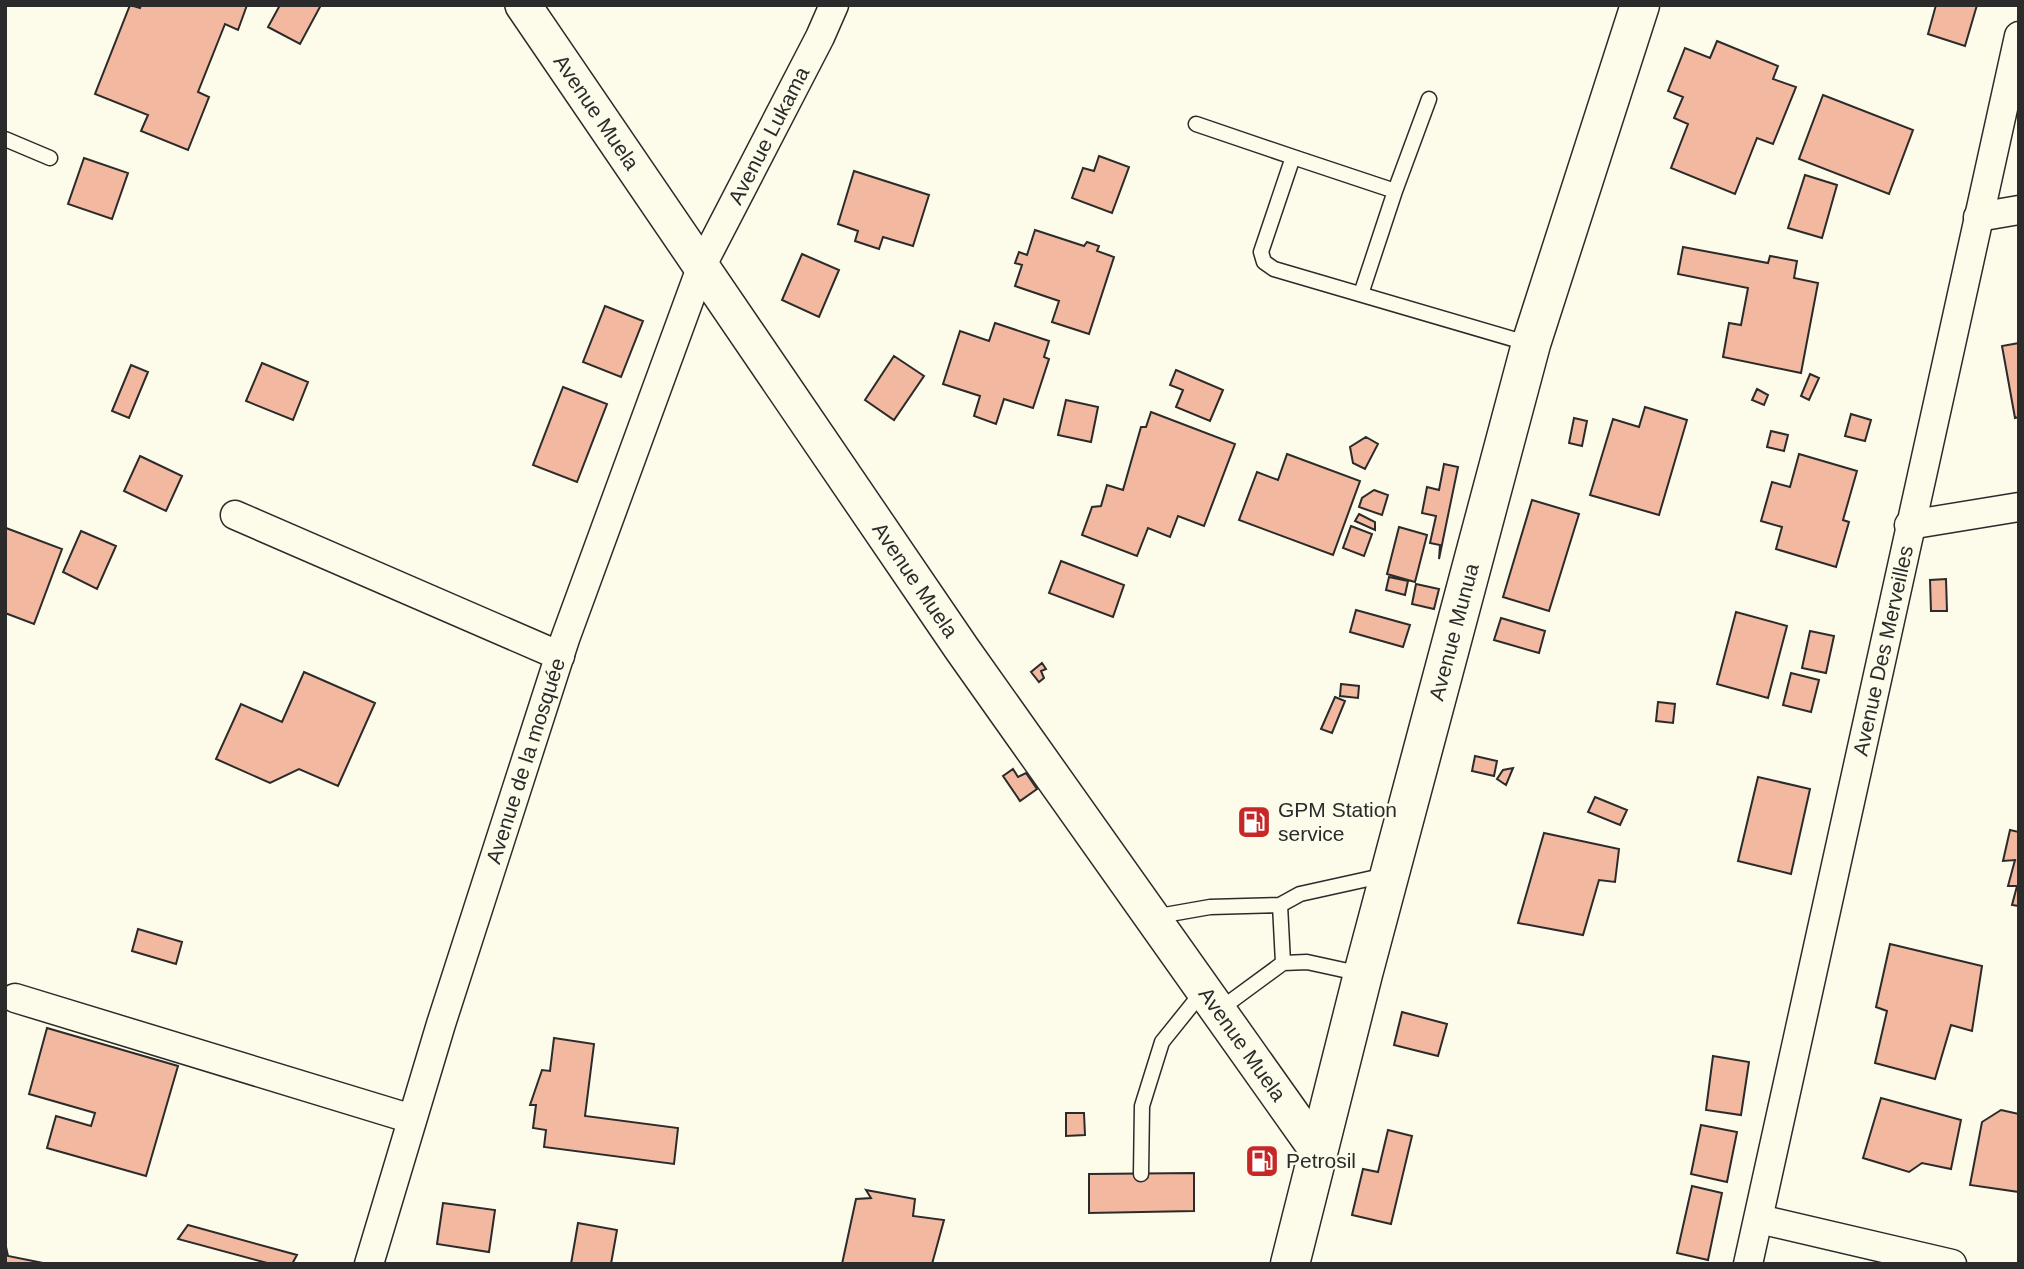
<svg xmlns="http://www.w3.org/2000/svg" width="2024" height="1269" font-family="Arial,sans-serif">
  <rect width="100%" height="100%" fill="#fdfbea"/>
  <path fill="#f2b8a0" stroke="#2b2b2b" stroke-width="2" d="M130,5L140,8L141,5H247L238,30L225,24L198,92L209,97L188,150L141,131L148,115L95,94Z
    M280,5H321L300,44L268,27Z
    M1936,5H1977L1965,46L1928,34Z
    M1717,41L1778,66L1773,79L1796,87L1773,144L1757,138L1735,194L1671,168L1688,124L1674,118L1683,97L1668,91L1685,48L1710,58Z
    M1823,95L1913,130L1889,194L1799,159Z
    M1099,156L1129,167L1112,213L1072,198L1083,168L1094,171Z
    M84,158L128,173L112,219L68,204Z
    M854,171L929,195L913,246L883,237L879,249L855,241L858,231L838,224Z
    M1805,175L1837,185L1822,238L1788,228Z
    M1035,230L1084,246L1087,242L1099,246L1097,251L1114,257L1089,334L1052,322L1059,301L1015,286L1022,265L1015,263L1019,252L1027,255Z
    M1683,247L1768,263L1770,256L1797,261L1794,278L1818,283L1801,373L1723,357L1729,323L1741,325L1748,288L1678,274Z
    M802,254L839,270L819,317L782,300Z
    M605,306L643,321L621,377L583,362Z
    M995,323L1049,341L1044,357L1049,359L1033,408L1004,399L996,424L974,416L980,396L943,384L960,331L989,341Z
    M2019,343V417L2015,418L2002,346Z
    M894,356L924,376L894,420L865,400Z
    M262,363L308,382L293,420L246,401Z
    M131,365L148,372L129,418L112,411Z
    M1176,370L1223,390L1210,421L1176,407L1183,390L1170,385Z
    M1810,374L1819,378L1809,400L1801,396Z
    M563,387L607,404L577,482L533,465Z
    M1757,389L1768,395L1764,405L1752,400Z
    M1066,400L1098,407L1091,442L1058,435Z
    M1645,407L1687,420L1659,515L1590,495L1613,419L1639,427Z
    M1151,412L1235,444L1204,526L1178,516L1170,537L1148,528L1137,556L1082,535L1092,507L1101,506L1107,485L1123,490L1141,427H1146Z
    M1851,414L1871,420L1865,441L1845,436Z
    M1574,418L1587,421L1582,446L1569,443Z
    M1771,431L1788,435L1784,451L1767,447Z
    M1366,437L1378,444L1365,469L1353,463L1350,447Z
    M1287,454L1360,481L1333,555L1239,520L1257,472L1278,480Z
    M1799,454L1857,471L1843,520L1849,522L1836,567L1776,549L1782,527L1761,521L1772,482L1790,487Z
    M140,456L182,476L166,511L124,491Z
    M1444,464L1458,467L1439,559L1440,545L1430,543L1436,516L1422,513L1427,487L1439,490Z
    M1374,490L1388,495L1382,515L1359,507L1362,498Z
    M1532,500L1579,514L1549,611L1503,597Z
    M1359,514L1375,522V530L1355,521Z
    M1351,526L1372,534L1364,556L1343,548Z
    M1399,527L1427,535L1415,582L1387,574Z
    M6,528L62,549L34,624L5,613Z
    M81,531L116,546L97,589L63,572Z
    M1061,561L1124,585L1113,617L1049,593Z
    M1389,577L1408,581L1405,595L1386,590Z
    M1946,579L1947,611H1931L1930,580Z
    M1416,584L1439,589L1434,609L1412,604Z
    M1356,610L1410,625L1403,647L1350,632Z
    M1736,612L1787,626L1768,698L1717,684Z
    M1501,618L1545,631L1539,653L1494,640Z
    M1810,631L1834,636L1826,673L1802,668Z
    M1042,663L1046,669L1041,671L1044,678L1039,682L1031,672Z
    M304,672L375,703L338,786L299,769L270,783L216,759L241,704L282,722Z
    M1791,673L1819,680L1811,712L1783,705Z
    M1341,684L1359,686L1358,698L1340,696Z
    M1335,697L1345,701L1332,733L1321,729Z
    M1658,702L1675,704L1673,723L1656,721Z
    M1475,756L1497,761L1494,776L1472,771Z
    M1513,768L1506,785L1497,779L1503,770Z
    M1013,769L1018,777L1026,773L1037,789L1020,801L1003,776Z
    M1758,777L1810,789L1791,874L1738,861Z
    M1595,797L1627,810L1620,825L1588,812Z
    M2010,830L2019,832V906L2012,905L2017,886H2008L2015,860L2003,861Z
    M1544,833L1619,849L1615,882L1599,880L1583,935L1518,923Z
    M138,929L182,942L176,964L132,951Z
    M1890,944L1982,966L1972,1031L1951,1025L1935,1079L1875,1063L1887,1011L1876,1007Z
    M1402,1012L1447,1024L1438,1056L1394,1045Z
    M47,1028L178,1066L146,1176L47,1148L56,1116L91,1126L95,1113L29,1094Z
    M554,1038L594,1044L585,1116L678,1128L674,1164L544,1147L546,1130L533,1128L536,1105H530L542,1070L550,1071Z
    M1713,1056L1749,1062L1741,1115L1706,1110Z
    M1881,1098L1961,1120L1951,1169L1922,1163L1909,1172L1863,1158Z
    M2001,1110L2019,1114V1192L1970,1185L1982,1122Z
    M1066,1113H1084L1085,1135L1066,1136Z
    M1701,1125L1737,1132L1727,1182L1691,1174Z
    M1388,1130L1412,1136L1391,1224L1352,1215L1363,1169L1378,1172Z
    M1194,1173V1211L1089,1213V1174Z
    M1692,1186L1722,1193L1708,1260L1677,1253Z
    M866,1190L915,1199L913,1216L944,1220L932,1264H842L856,1199L871,1198Z
    M443,1203L495,1210L489,1252L437,1244Z
    M578,1223L617,1230L611,1264H571Z
    M188,1225L297,1255L292,1264H271L178,1239Z
    M6,1247L8,1256L48,1264H5Z"/>
  <g fill="none" stroke-linecap="round" stroke-linejoin="round">
    <g stroke="#2b2b2b" stroke-width="17">
      <path id="service" d="M1196,124L1293,157
        M5,139L50,158
        M1395,191L1429,99
        M1361,294L1395,191L1293,157L1261,252L1264,262L1274,269L1530,344
        M1153,917L1210,907L1280,905
        M1362,974L1307,962L1283,963L1280,905L1300,894L1386,875
        M1219,1010L1283,963
        M1141,1174L1142,1106L1162,1042L1203,991"/>
    </g>
    <g stroke="#2b2b2b" stroke-width="31">
      <g id="minor">
        <path d="M1978,217L2019,210"/>
        <path d="M235,515L560,656"/>
        <path d="M1909,525L2019,507"/>
        <path d="M15,998L412,1119"/>
        <path d="M1759,1219L1952,1264"/>
        <path id="s1" d="M369,1264L441,1024L565,639L702,265L820,37L834,5"/>
        <path id="s2" d="M1748,1264L2019,36"/>
      </g>
    </g>
    <g stroke="#2b2b2b" stroke-width="38">
      <g id="tertiary">
        <path id="s3" d="M523,5L962,649L1317,1150"/>
      </g>
    </g>
    <g stroke="#2b2b2b" stroke-width="41">
      <g id="secondary">
        <path id="s4" d="M1290,1264L1363,974L1531,344L1640,5"/>
      </g>
    </g>
    <use href="#service" stroke="#fdfbea" stroke-width="14"/>
    <use href="#minor" stroke="#fdfbea" stroke-width="28"/>
    <use href="#tertiary" stroke="#fdfbea" stroke-width="35"/>
    <use href="#secondary" stroke="#fdfbea" stroke-width="38"/>
  </g>
  <defs>
    <g id="fuel-square" transform="scale(1.75)"><rect x="-9" y="-9" width="18" height="18" rx="4" fill="#c62828" stroke="#fdfbea"/><path d="M-5.5-6h7V0h2V4h1.3V-2.5L3-4.5l.8-.8L6-3V5H2.5V1h-1V6h-7ZM-4.2-4.7v3.2H.2V-4.7Z" fill="#fff"/></g>
  </defs>
  <g fill-rule="evenodd">
    <use href="#fuel-square" x="1254" y="822"/>
    <use href="#fuel-square" x="1262" y="1161"/>
  </g>
  <g text-anchor="middle" stroke-width="5" stroke-linejoin="round" paint-order="stroke">
    <g font-size="21" fill="#2b2b2b" stroke="#fdfbea">
      <text dy="7" stroke="none"><textPath href="#s3" startOffset="130">Avenue Muela</textPath></text>
      <text dy="7" stroke="none"><textPath href="#s1" startOffset="1199">Avenue Lukama</textPath></text>
      <text dy="7" stroke="none"><textPath href="#s3" startOffset="696">Avenue Muela</textPath></text>
      <text dy="7" stroke="none"><textPath href="#s4" startOffset="653">Avenue Munua</textPath></text>
      <text dy="7" stroke="none"><textPath href="#s2" startOffset="628">Avenue Des Merveilles</textPath></text>
      <text dy="7" stroke="none"><textPath href="#s1" startOffset="527">Avenue de la mosquée</textPath></text>
      <text dy="7" stroke="none"><textPath href="#s3" startOffset="1264">Avenue Muela</textPath></text>
    </g>
    <g font-size="21" fill="#2b2b2b" stroke="#fdfbea" text-anchor="start">
      <text x="1278" y="817">GPM Station<tspan x="1278" dy="24">service</tspan></text>
      <text x="1286" y="1168">Petrosil</text>
    </g>
  </g>
  <rect width="2024" height="1269" fill="none" stroke="#2b2b2b" stroke-width="14"/>
</svg>
